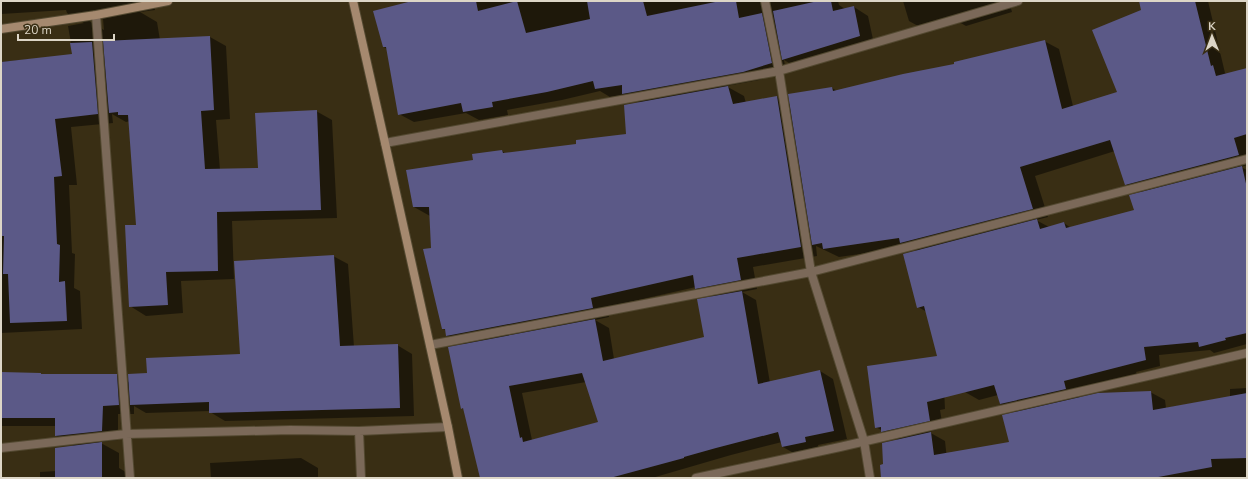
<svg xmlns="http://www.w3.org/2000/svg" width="1248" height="479" font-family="'Nunito Sans',sans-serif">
  <rect width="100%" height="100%" fill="#392e14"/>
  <path fill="#0007" fill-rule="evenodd" d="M1,1H154L155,10L140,12L157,22L160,40L210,37L226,46L230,119L216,120L220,170L259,169L316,111L332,120L337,218L232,221L234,279L181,281L183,313L146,316L130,306L137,225L130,121L126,122L112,114L113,123L71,127L77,185H69L72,253L75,254L74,288L80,291L82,329L1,333V62L73,55L68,26L84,23L67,13L66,10L1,14ZM103,19L104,30L89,21Z
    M416,1H838L839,5L845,9L854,7L868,16L874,44L798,68L784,60L786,71L759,80L726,86L744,96L746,103L777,97L791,105L832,88L837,91L955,65L1044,41L1059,49L1073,106L1119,93L1142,10L1140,1H1208L1225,73L1227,74L1247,69V165L1241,167L1247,170V344L1214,353L1210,350L1159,355L1160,366L1136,372L1137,374L1078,389L1080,398L1150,392L1165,400L1166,408L1230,397V389L1247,388V478H981L1011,442L1016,413L1000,404L998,395L979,400L965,392L927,312L918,307L917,251L909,247L839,257L816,246L817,256L753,267L757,289L742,292L756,300L770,383L820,371L833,379L847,439L818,445L819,449L797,455L783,447L782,442L731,455L652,478H481L465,409L462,408L464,345L447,336L446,330L443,329L432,249L430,216L414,207L474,161L502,151L506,154L577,145L627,134L640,103L625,95L610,97L600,91L562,100L507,110L508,115L479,120L466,113L414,122L399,114L387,49L384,47ZM1115,151L1126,184L1141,193L1135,211L1071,228L1064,223L1049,227L1036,220L1048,217L1035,176ZM696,287V288L713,297L705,338L614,359L609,328L595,320L609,317L607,307ZM586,382L600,422L532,440L522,393Z
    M903,1H1009L1012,12L966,26L959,22L927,31L909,21Z
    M333,256L348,264L354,347L397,345L412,354L414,416L225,421L210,412V411L146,413L134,406V414H118V440L99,442L119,453V468L136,478H28L40,477V472L56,471L74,446L56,436V426H1V373L41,374L43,375H117L129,382L148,374L241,355Z
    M943,366L945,409L940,410L943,428L929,432L945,441L949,478H886L898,440L876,427Z
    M301,458L318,468V478H211L210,463Z"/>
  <path fill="#5b5987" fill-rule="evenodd" d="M412,1H476L478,11L517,1L526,33L590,19L587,1H643L647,16L720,1H736L739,18L762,13L772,63L743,72L622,94V85L595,89L593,81L547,92L492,102L493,107L463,112L461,103L398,115L386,47H383L373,11Z
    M818,1H831L833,11L854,6L860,36L782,60L773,11Z
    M1139,1H1195L1211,66L1213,65L1216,76L1247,68V134L1234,138L1239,155L1125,185L1110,140L1020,167L1033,209L900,243L899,238L823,249L822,243L812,245L788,94L832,87L833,91L903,74L954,64V62L1045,40L1062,109L1117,92L1092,30L1141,10Z
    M210,36L214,110L201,111L205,169L258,168L255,113L317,110L321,210L217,212L218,271L166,272L168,305L129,307L125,225H136L128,115H118V112L109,113L103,41Z
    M92,42L98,114L55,119L62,176L54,177L57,244L60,245L59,282L65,281L67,321L10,323L8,274H3L4,236H1V62L72,54L70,43Z
    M728,86L733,104L777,96L801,247L737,258L741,280L695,289L693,275L591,298L593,308L446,336L445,329H442L423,249L431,248L429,207H413L406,170L473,160L472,154L502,150L503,153L576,144V140L626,134L624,105Z
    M1242,166L1247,188V333L1225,338L1226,340L1199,347L1198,342L1144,347L1146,360L1064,381L1066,389L1000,404L994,385L927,402L930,421L881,432V427L875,428L867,366L937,356L924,306L917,308L903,254L1037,219L1040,229L1064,222L1066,228L1134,210L1129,195Z
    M334,255L340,346L398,344L400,408L209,413V402L130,405L128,374L147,373L146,358L240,354L234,261Z
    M742,291L758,384L820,370L834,431L805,437L806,442L782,447L778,432L716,448L684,457V458L610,478H480L463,408L461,409L448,347L595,319L603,361L704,337L697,299ZM582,373L598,422L523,442L522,437L520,438L509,386Z
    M1,372L41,373V374H117L119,405L103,406L102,431L55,436V418H1Z
    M1151,391L1153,410L1247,393V458L1211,459L1212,467L1153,478H881L880,465L883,464L882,443L931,432L934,455L1009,442L1002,415L1098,393Z
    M102,442V478H55V448Z"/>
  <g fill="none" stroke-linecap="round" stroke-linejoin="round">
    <g stroke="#534931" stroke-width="10">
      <path id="street" d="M765,1L779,71L811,272L864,441L870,478
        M96,15L130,478
        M385,143L779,71L1018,1
        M430,345L811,272L1247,159
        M359,431L361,478
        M1,448L126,434L290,430L359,431L448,427
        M696,478L840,447L1247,353"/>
    </g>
    <g stroke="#534931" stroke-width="10">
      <path id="secondary" d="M353,1L385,143L448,427L458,478
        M1,29L96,15L168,1"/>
    </g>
    <use href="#street" stroke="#7b6959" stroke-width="8"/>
    <use href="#secondary" stroke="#a5896f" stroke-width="8"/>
  </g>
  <rect width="1248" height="479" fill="none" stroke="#ddd6c7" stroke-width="4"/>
  <g transform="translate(1212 36) rotate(359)" stroke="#392e14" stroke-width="3" paint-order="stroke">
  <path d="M0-3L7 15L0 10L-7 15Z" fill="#ddd6c7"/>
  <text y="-6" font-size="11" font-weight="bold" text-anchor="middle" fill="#ddd6c7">K</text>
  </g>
  <path d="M18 34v6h96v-6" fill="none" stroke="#ddd6c7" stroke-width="2"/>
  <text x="24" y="34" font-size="12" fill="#ddd6c7" stroke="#392e14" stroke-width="3" paint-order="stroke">20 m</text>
</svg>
